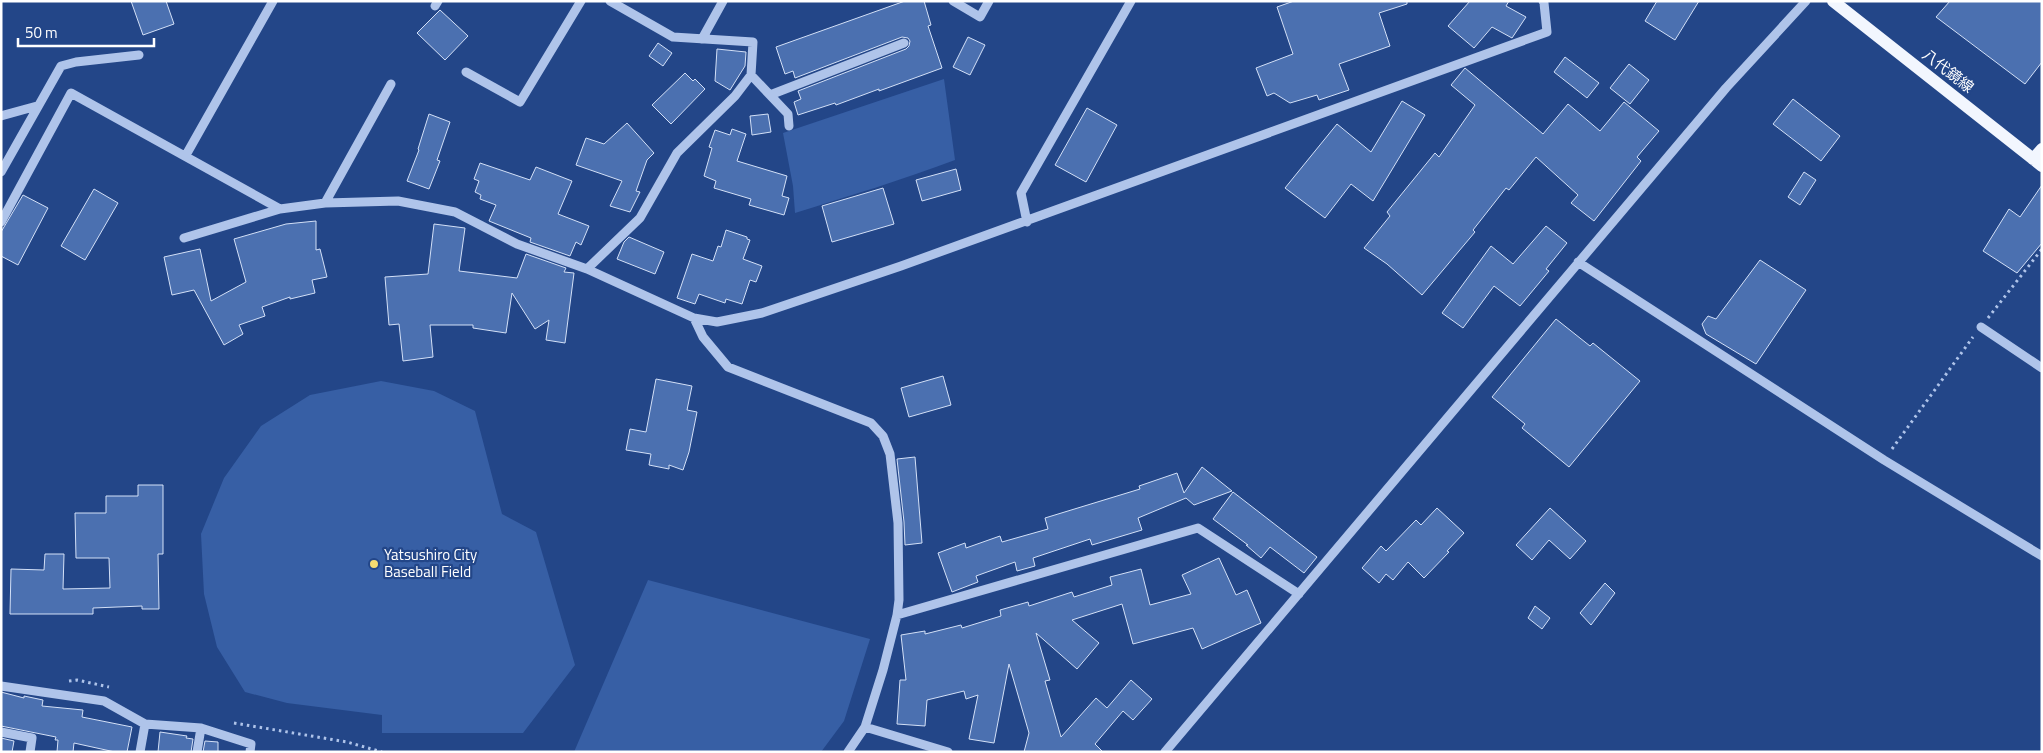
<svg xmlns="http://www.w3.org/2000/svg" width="2043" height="753" font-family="'Titillium Web','Noto Sans JP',sans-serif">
  <rect width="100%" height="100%" fill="#234688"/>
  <path fill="#375fa5" d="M944,79L955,160C902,180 849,196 795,213L793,186L783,133Z
    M381,381L434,391L475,411L502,514L536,532L575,665L523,733H382V715L287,703L245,692L217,647L204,594L201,534L224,478L261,426L310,395Z
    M648,580L870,639L844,721L821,752H574Z"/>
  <path fill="#4b70b0" stroke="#d3e0f7" d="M131,1H166L174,24L143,35Z
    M905,1H924L931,25L928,26L942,68L879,91V89L836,105L835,103L798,115L794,102L801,99L798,91L906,49L909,46L910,41L908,38L902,37L795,78L793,71L785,74L776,47Z
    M1294,1H1407V4L1379,13L1390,46L1339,64L1349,90L1319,100L1317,95L1290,103L1274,93L1267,96L1256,68L1293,54L1277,7Z
    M1470,1H1509L1506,6L1526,17L1512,38L1492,27L1474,48L1448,26Z
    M1657,1H1699L1675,40L1645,21Z
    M1950,1H2042V62L2025,84L1936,17Z
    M440,10L468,36L445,60L417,33Z
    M968,37L985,45L970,75L953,67Z
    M658,43L672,53L663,66L649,56Z
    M717,49L746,52L745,66L730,90L715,81Z
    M1565,57L1599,83L1587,98L1554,72Z
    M1629,64L1649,80L1630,104L1610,88Z
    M1465,68L1543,134L1568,104L1600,131L1624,102L1659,131L1637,157L1641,161L1594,221L1571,203L1578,195L1536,157L1509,190L1506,188L1473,230L1475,232L1422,295L1387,264L1364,248L1390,216L1387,212L1435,153L1439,157L1475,105L1451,85Z
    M685,73L693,81L695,79L705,89L671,124L652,105Z
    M1793,99L1840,136L1821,161L1773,124Z
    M1402,101L1425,115L1373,201L1351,184L1325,218L1285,188L1337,124L1371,152Z
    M1087,108L1117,125L1086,182L1055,165Z
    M429,114L450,122L437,160L440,161L429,189L407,181L419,150L418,149Z
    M768,114L771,132L752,135L750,116Z
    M627,123L654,153L647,160L636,191L640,192L630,212L610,206L622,181L576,165L586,138L604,144Z
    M732,129L746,134L737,161L787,176L782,196L789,198L784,215L749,205L751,199L714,188L716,181L704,176L712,148L709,147L715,130L730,135Z
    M480,163L530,180L536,167L572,181L558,214L589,226L581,245L576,242L570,256L530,242L531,238L489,221L496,205L480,199L481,195L475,192L479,181L474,179Z
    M956,169L961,190L922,201L916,180Z
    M1804,172L1816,180L1800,205L1788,197Z
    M2042,185V243L2017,273L1983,251L2009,209L2020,217Z
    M883,188L894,224L832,242L822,206Z
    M94,189L118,203L85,260L61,246Z
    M23,195L48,208L18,265L1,256V232Z
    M316,221V250L320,249L327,277L312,280L315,293L290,299V297L262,307L265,316L239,325L243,334L224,345L194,290L172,295L164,257L200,249L211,301L246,282L234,239L286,224Z
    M434,224L465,228L459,271L517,278L526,254L566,268L564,272L574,273L565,343L546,340L549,320L535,329L512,293L506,333L473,328V325H430L433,357L403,361L399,324L389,325L385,277L428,274Z
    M1546,226L1567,243L1546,269L1549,271L1520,306L1494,286L1463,328L1442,313L1491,246L1513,264Z
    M726,230L747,237V239L750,240L743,259L762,266L756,282L750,280L742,304L726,299L725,303L699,294L695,304L677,298L692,254L713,261L718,246L721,247Z
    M629,237L664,252L655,274L617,259L624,242Z
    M1760,260L1806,290L1756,364L1706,334L1702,324L1708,316L1716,319Z
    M1556,319L1590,346L1593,343L1640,381L1569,467L1522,428L1525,424L1492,397Z
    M943,376L951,405L909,417L901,388Z
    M656,379L692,386L687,410L697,412L689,452L683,470L669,465V469L649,465L651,454L626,450L630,429L646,432Z
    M915,457L922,543L905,545L904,522L897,459Z
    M1202,467L1232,491L1194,505L1186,498L1138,518L1142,530L1092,545L1090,539L1033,558L1035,566L1017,571L1015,562L976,576L978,582L952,592L938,553L965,543L966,548L1000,536L1002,542L1048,529L1045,518L1140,489L1139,486L1177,473L1184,493Z
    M138,485H163V554H158L159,609H142V606L93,608V614H10L11,569L44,570L45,554H64L63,589L110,588L109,558H76L75,513H106V496H138Z
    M1233,492L1317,557L1304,573L1270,547L1261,558L1246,545H1248L1213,519Z
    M1437,508L1464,533L1447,551L1449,552L1424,578L1408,562L1393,580L1386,574L1379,583L1362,568L1381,546L1386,551L1416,520L1421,525Z
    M1550,508L1586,541L1570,559L1549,540L1532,560L1516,545Z
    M1219,558L1236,595L1247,590L1261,623L1202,649L1193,628L1133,644L1122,604L1072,620L1099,643L1077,669L1036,633L1050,680L1045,681L1061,737L1096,698L1107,708L1131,680L1152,699L1133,720L1123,711L1095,744L1103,752H1024L1029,733L1009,664L994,743L969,739L978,695L966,699L964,691L927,700L925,726L897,724L900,680H906L901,635L925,631V634L961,625L962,628L1001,616L1000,610L1028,602L1029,606L1072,592L1074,597L1112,585L1110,577L1141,569L1150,605L1191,594L1182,575Z
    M1605,583L1615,593L1591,625L1580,613Z
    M1535,606L1550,618L1542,629L1528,618Z
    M1,692L24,698V696L43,700L42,706L83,710L82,717L132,727L127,752H115L74,743L73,752H57L58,740H55L56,737L1,726Z
    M160,732L187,736L186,738L193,739L191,752H158Z
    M1,738L14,741L12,752H1Z
    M205,741L218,742V752H203Z"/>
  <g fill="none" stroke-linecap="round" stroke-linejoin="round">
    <path stroke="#afc4ea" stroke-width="3" stroke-dasharray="2.5 4" stroke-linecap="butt" d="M1988,318L2042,249
      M1892,449L1973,337
      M69,681L77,680L109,687
      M234,723L347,742L382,752"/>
    <path stroke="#afc4ea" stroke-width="9" d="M610,1L673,37L753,42L751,75L788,114L789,126
      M953,1L980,17L989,1
      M435,6L438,1
      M702,39L723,1
      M466,72L520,102L581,1
      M770,95L904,43
      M1,116L37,106
      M186,155L273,1
      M1,172L61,66L76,62L139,55
      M325,203L391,84
      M1,222L71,93L280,209
      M1027,222L1021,193L1131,1
      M184,238L280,209L325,203L398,201L455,212L517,244L587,269L694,318L717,322L762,313L901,266L1547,32L1544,3L1543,1
      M1578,262L1884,460L2042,556
      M587,269L640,218L677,153L735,96L751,75
      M694,318L703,337L728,367L871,423L883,436L890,454L898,523L899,600L897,615L883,670L865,727L848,752
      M1981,327L2042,368
      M897,615L1198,528L1299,594
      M1,686L104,701L145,724L201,728L251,744L250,752
      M865,727L948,752
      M1,732L32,738L30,752
      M140,752L145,724
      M197,752L201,728
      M1165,752L1726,88L1806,1"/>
    <path stroke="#f2f6fe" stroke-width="12" d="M1833,1L2042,166
      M2033,159L2042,149"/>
  </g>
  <circle fill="#f5db71" stroke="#234688" stroke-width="2" cx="374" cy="564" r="5"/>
  <g text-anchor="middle" stroke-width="4.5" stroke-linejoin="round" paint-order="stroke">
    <g font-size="15" fill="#fff" stroke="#234688">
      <text transform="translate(1948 71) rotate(38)" y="5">八代鏡線</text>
    </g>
    <g font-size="15" fill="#fff" stroke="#234688" text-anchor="start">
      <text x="384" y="560">Yatsushiro City<tspan x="384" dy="17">Baseball Field</tspan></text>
    </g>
  </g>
  <rect width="2043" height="753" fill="none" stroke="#ffffff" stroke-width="5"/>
  <path d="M18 38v8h136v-8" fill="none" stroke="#ffffff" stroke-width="2.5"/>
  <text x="25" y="38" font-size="15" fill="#ffffff" stroke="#234688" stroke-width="4" paint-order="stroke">50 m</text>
</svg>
